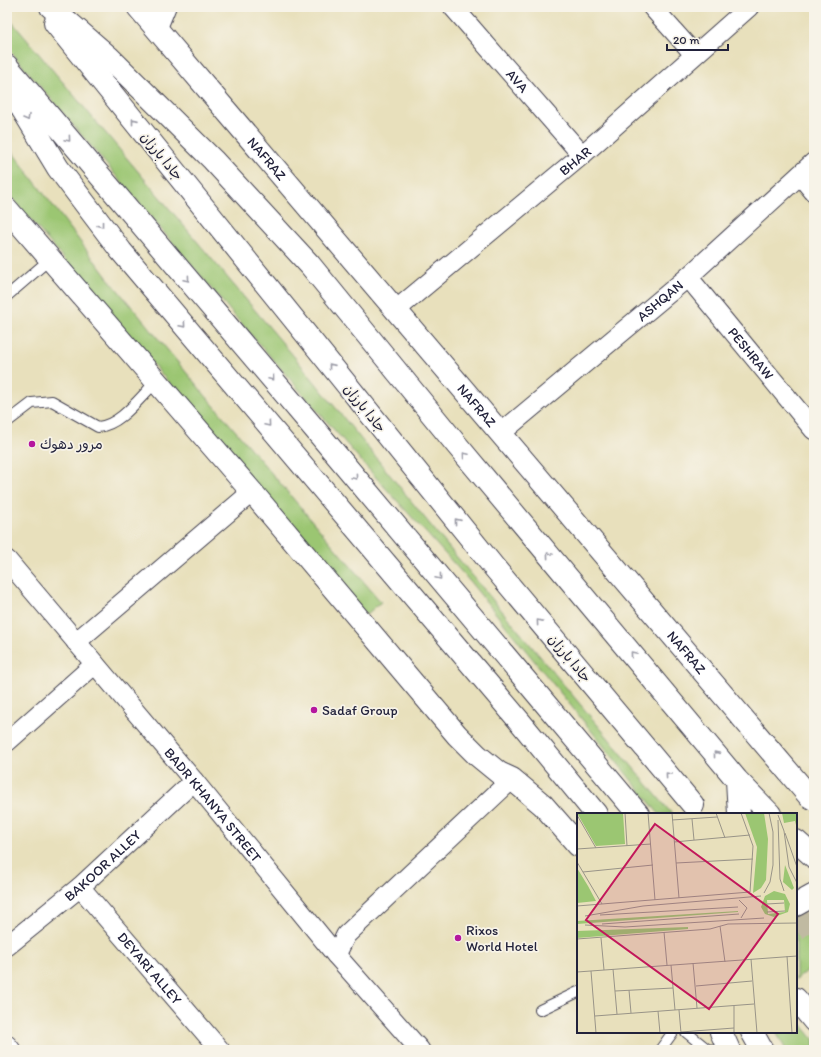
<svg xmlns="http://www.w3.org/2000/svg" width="821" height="1057" font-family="Itim,'Playpen Sans Arabic',sans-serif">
  <rect width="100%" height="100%" fill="#f7f3e8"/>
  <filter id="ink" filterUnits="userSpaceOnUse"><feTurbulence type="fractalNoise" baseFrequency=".025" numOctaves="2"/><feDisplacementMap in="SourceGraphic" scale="8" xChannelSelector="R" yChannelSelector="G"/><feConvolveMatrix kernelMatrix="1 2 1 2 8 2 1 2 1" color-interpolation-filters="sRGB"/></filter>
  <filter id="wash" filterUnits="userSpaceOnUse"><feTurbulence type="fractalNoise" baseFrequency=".012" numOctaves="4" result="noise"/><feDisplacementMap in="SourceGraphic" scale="16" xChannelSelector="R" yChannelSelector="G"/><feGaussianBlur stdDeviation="0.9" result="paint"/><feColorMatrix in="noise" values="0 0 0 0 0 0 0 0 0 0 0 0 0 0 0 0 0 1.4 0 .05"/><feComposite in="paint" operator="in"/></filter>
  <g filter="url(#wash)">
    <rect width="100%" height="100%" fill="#e8e0bc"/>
    <path fill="#9bc672" stroke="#5e7456" d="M7,16L297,360L441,538L672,814H659L466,577L371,472L233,314L7,47Z
      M7,145L107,277L205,395L381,602L366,615L7,192Z
      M814,917V965L796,980V929Z
      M796,1018L814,1040V1050H786L776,1032H796Z"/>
  </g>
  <g filter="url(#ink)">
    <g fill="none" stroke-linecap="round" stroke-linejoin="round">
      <path stroke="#c0baa2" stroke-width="22" stroke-dasharray="22 11" stroke-linecap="butt" d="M796,915L814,934"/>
      <g stroke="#403e4e" stroke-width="12">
        <path id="lane" d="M7,296L50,259
          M7,422L32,403L52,401L98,427C121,425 140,397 156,382
          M540,1010L578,992
          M686,1032L707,1049L713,1050
          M660,1050L673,1032"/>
      </g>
      <g stroke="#403e4e" stroke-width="21">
        <g id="street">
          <path id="s1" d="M453,7L582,155"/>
          <path d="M652,7L694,54"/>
          <path d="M157,29L166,7"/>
          <path d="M800,175L814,192"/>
          <path id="s2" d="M688,277L814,430"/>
          <path id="s3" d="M396,310L582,155L749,7"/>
          <path id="s4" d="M501,433L688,277L814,162"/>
          <path id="s5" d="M7,560L194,781L336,955L420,1050"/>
          <path d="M76,642L252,492"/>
          <path d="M7,742L95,664"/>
          <path id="s6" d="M80,887L220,1050"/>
          <path id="s7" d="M7,946L80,887L194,781"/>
          <path d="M336,955L346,935L512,779"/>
          <path d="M7,1045L11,1050"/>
        </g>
      </g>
      <g stroke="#403e4e" stroke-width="24">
        <g id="secondary">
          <path id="s8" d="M138,7L809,796L814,799"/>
          <path d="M7,209L252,492L457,735L477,755L499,773L512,779L543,805L578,845"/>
          <path d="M721,1032L729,1050"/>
        </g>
      </g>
      <g stroke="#403e4e" stroke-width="24">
        <path id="primary" d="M796,905L814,895
          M752,1032L762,1050"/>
      </g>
      <g stroke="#403e4e" stroke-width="24">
        <path id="highway" d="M51,7L109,57L213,160L310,265L456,444L737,780L770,814
          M55,23L493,566L693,805
          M7,66L313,427L638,814
          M7,84L58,168L121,251L521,723L596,814
          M737,780L739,814
          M796,841L814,857
          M796,999L814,1021"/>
      </g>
      <use href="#lane" stroke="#fff" stroke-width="10"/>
      <use href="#street" stroke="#fff" stroke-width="19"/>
      <use href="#secondary" stroke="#fff" stroke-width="22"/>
      <use href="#primary" stroke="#fff" stroke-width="22"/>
      <use href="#highway" stroke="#fff" stroke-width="22"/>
    </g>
    <defs><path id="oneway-chevron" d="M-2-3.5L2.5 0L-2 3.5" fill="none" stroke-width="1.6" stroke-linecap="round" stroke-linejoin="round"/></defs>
    <g stroke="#9c9ca7">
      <use href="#oneway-chevron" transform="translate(27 118) rotate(59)"/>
      <use href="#oneway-chevron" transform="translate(134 121) rotate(-129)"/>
      <use href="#oneway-chevron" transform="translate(68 139) rotate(50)"/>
      <use href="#oneway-chevron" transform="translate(101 225) rotate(52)"/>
      <use href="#oneway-chevron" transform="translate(187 279) rotate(50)"/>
      <use href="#oneway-chevron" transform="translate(183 325) rotate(49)"/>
      <use href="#oneway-chevron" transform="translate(331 366) rotate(-129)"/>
      <use href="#oneway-chevron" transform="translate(272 378) rotate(50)"/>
      <use href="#oneway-chevron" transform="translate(268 424) rotate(50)"/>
      <use href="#oneway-chevron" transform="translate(465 455) rotate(-130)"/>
      <use href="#oneway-chevron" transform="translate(355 477) rotate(50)"/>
      <use href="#oneway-chevron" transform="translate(457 521) rotate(-129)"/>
      <use href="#oneway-chevron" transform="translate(549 555) rotate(-130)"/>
      <use href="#oneway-chevron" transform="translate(439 577) rotate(50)"/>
      <use href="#oneway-chevron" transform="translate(539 622) rotate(-130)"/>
      <use href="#oneway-chevron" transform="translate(633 654) rotate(-130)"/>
      <use href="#oneway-chevron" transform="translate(716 754) rotate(-129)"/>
      <use href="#oneway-chevron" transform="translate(668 775) rotate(-130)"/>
    </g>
  </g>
  <g fill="#b5179e" stroke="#f7f3e8" stroke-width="1.5">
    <circle cx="32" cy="444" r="4"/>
    <circle cx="314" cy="710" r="4"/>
    <circle cx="458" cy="938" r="4"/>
  </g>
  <g text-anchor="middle" stroke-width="3.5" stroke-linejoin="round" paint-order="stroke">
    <g font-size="14" fill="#22223b" stroke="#f7f3e8">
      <text dy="5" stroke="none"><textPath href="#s1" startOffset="98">AVA</textPath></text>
      <text transform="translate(162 156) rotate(51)" y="5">جادا بارزان</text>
      <text dy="5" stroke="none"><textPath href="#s8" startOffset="199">NAFRAZ</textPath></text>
      <text dy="5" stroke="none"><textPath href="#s3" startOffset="233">BHAR</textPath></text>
      <text dy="5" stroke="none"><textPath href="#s4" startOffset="207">ASHQAN</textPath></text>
      <text dy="5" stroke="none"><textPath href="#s2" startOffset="99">PESHRAW</textPath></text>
      <text dy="5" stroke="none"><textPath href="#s8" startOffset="523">NAFRAZ</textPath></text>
      <text transform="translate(365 408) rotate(51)" y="5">جادا بارزان</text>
      <text dy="5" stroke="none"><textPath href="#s8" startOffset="847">NAFRAZ</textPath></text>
      <text transform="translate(570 658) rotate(50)" y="5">جادا بارزان</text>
      <text dy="5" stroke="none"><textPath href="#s5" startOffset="320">BADR KHANYA STREET</textPath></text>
      <text dy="5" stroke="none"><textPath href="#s7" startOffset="125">BAKOOR ALLEY</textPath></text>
      <text dy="5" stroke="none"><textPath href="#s6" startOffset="107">DEYARI ALLEY</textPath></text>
    </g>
    <g font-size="14" fill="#22223b" stroke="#f7f3e8" text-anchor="start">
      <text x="40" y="449">مرور دهوك</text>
      <text x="322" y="715">Sadaf Group</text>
      <text x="466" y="935">Rixos<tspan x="466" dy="16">World Hotel</tspan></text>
    </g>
  </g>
  <g transform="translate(577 813)">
    <rect width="220" height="220" fill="#e8e0bc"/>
    <path d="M0,0H46L48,31L19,33ZM168,0H187L191,26L189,67L184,75L176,80L180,34ZM205,0H220V16L218,8L207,10ZM208,52L217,75L215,77L206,69ZM0,55L11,73L19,88L0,90ZM197,78L208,81L213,91L211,99L197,104L188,101L184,94L188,83ZM190,87H207L208,99L191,101ZM161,98V99L0,111V108ZM111,114V116L0,125V118Z" fill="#9bc672" fill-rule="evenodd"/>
    <path fill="none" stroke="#999488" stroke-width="1" d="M48,0L50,33M71,0L78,87M95,0L102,85M139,0L148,25M164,0L176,33L173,79M0,2L19,35M201,2L207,18L212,54L220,70M115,6L117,27M95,7L140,4M201,7L203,66L207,78M208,20L220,54M97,29L173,22M0,36L74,31M0,49L25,91M99,50L176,46M6,59L76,52M187,80L193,69L196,52V19L192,0M162,87L170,95L164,105M190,91L207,90M0,93L173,79M190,99L208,98M23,102L161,94M8,103L66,93L184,83M25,111L162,101M8,112L48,114L187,105M143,113L148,149M87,119L90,152M24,125L27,157M0,126L133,116L151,111L220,110M210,143L215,220M174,146L180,220M116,150L120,195M94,152L98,197M36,156L40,201M14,158L19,220M0,159L220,143M119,173L175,168M52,177L54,200M38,178L96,175M102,197L104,220M81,198L83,220M18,203L177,191M104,219L157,215M157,220V193"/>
    <path fill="#c2185b" fill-opacity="0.15" stroke="#c2185b" stroke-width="2" d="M78,11L201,101L132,196L9,107Z"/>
    <rect width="220" height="220" fill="none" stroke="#22223b" stroke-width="2"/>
  </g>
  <rect width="821" height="1057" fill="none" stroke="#f7f3e8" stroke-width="24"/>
  <path d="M667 44v6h61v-6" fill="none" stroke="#22223b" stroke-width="2"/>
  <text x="673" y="44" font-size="12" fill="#22223b" stroke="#f7f3e8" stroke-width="3" paint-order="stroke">20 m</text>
</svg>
